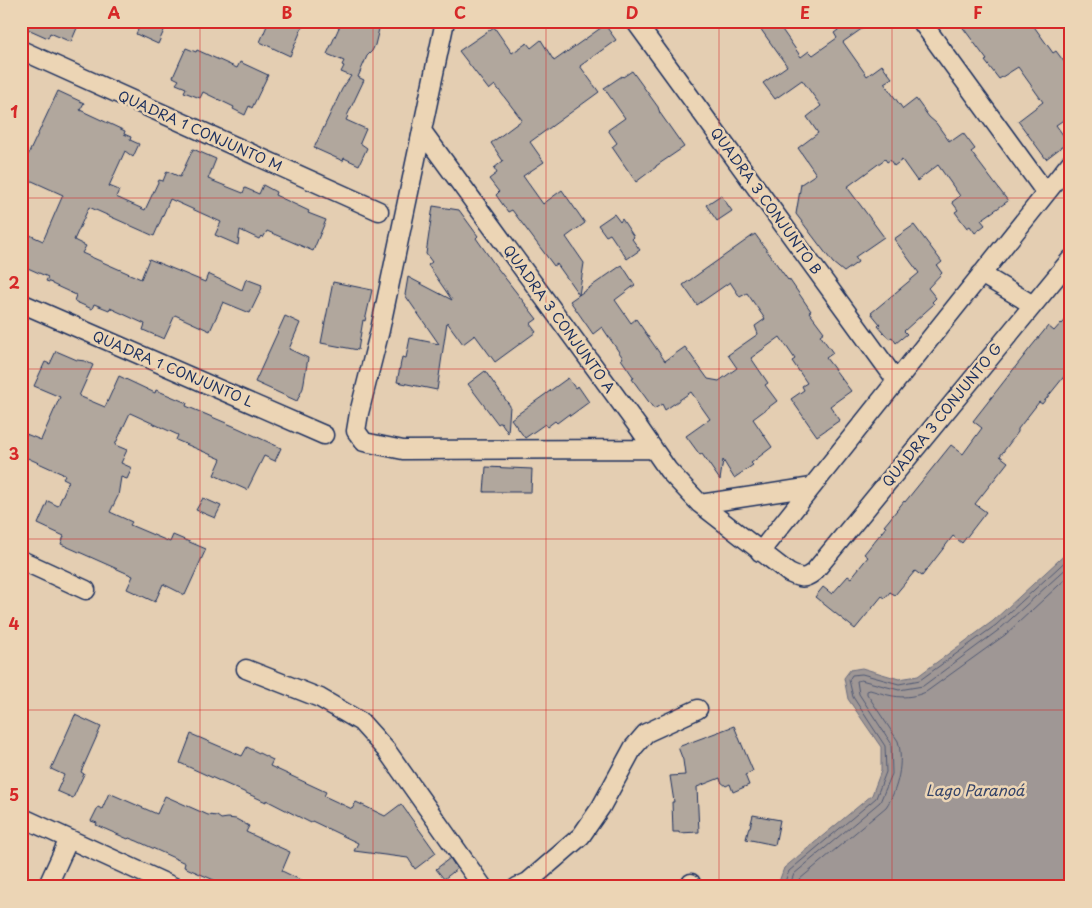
<svg xmlns="http://www.w3.org/2000/svg" width="1092" height="908" font-family="'Playpen Sans',sans-serif">
  <rect width="100%" height="100%" fill="#e4ceb2"/>
  <filter id="ink" filterUnits="userSpaceOnUse"><feTurbulence type="fractalNoise" baseFrequency=".02" numOctaves="2"/><feDisplacementMap in="SourceGraphic" scale="10" xChannelSelector="R" yChannelSelector="G"/><feConvolveMatrix kernelMatrix="1 2 1 2 8 2 1 2 1" color-interpolation-filters="sRGB"/></filter>
  <g filter="url(#ink)">
    <path fill="#9f9795" stroke="#6a6d7f" d="M1071,549V887H777L784,868L872,795L881,771V747L848,699L844,678L850,670L862,668L899,679L918,676L993,621Z"/>
    <g fill="none" stroke-linecap="round" stroke-linejoin="round">
      <path stroke="#505974" stroke-width="1" d="M783,887L789,871L876,798L886,772L885,746L853,697L849,680L852,675L862,674L899,684L920,680L996,625L1071,556
        M789,887L794,874L880,802L892,774L891,743L859,694L857,681L861,680L899,690L923,686L1000,629L1071,564
        M797,887L800,879L886,807C898,790 904,761 898,741L867,694V691L870,690C891,696 904,701 926,692L1005,635L1071,574"/>
    </g>
    <path fill="#b1a79d" stroke="#1b2f5e" d="M21,21H80L71,42L50,33L48,38L21,26Z
      M142,21H155L166,26L158,44L136,34Z
      M269,21H305L290,56L260,42Z
      M342,21H381L375,45L372,51L367,56L358,77L364,80L347,116H348L346,120L366,129L360,143L367,148L359,165L344,158L343,161L314,148L342,89L351,76L341,72L344,66L342,65L344,61L327,54Z
      M755,21H776L801,57L809,51L813,55L837,38L834,33L850,21H873L843,42L867,76L882,65L892,78L884,83L903,109L916,99L929,117L936,123L949,141L952,139L953,140L963,133L975,149L971,152L1008,201L981,220L985,225L975,233L970,226L967,228L955,212L958,210L952,202L960,196L938,165L917,181L902,160L894,166L890,160L887,162L885,159L847,187L884,237L855,257L858,262L844,272L833,263L796,214L801,184L816,174L798,148L818,133L807,117L821,106L802,80L775,99L763,83L787,66Z
      M958,21H1030L1053,53L1056,51L1071,71V115L1056,125L1068,142L1046,159L1018,121L1043,102L1018,67L999,79L985,61L987,60Z
      M605,25L616,40L580,66L599,92L530,142L544,162L523,176L543,204L562,190L585,223L566,237L584,263L579,295L557,264L554,266L512,210L508,212L496,195L499,192L489,179L497,173L494,168L503,161L491,143L522,120L495,85L489,90L459,51L494,27L512,53L527,43L531,48L541,40L554,61Z
      M186,48L196,52L197,50L237,68L240,62L268,75L252,108L249,106L245,115L233,109L234,107L203,92L200,98L184,92L186,88L176,84L179,80L173,77Z
      M632,71L658,107L660,113L684,147L656,166V167L636,182L612,147L617,143L608,130L625,118L604,88L622,76L623,77Z
      M58,91L84,103L80,110L125,131L124,134L131,137L130,140L139,144L133,157L125,151L109,186L119,190L116,197L145,210L159,180L163,181L167,171L180,177L193,149L216,159L208,179L243,193L245,188L259,194L263,185L276,192L275,195L309,211L308,213L326,220L313,251L267,231L263,238L261,236L259,239L240,230L238,245L215,235L221,222L170,199L154,236L89,207L74,240L86,246L82,253L141,279L149,259L205,282L208,274L242,290L246,279L262,285L261,287L262,288L250,313L223,302L210,331L175,315L164,339L143,330L145,324L110,308L109,310L94,304L92,309L74,301L76,295L52,284V283L46,281L48,277L21,265V231L43,241L63,195L21,176V152L28,155Z
      M721,195L732,211L717,221L706,205Z
      M433,206L459,210L478,236L476,238L495,265L537,319L530,324L536,332L495,362L475,335L463,344L447,322L437,390L397,382L402,357L406,358L410,338L439,344L405,295L408,277L452,300L428,265L432,262L426,254Z
      M614,214L620,222L622,219L634,237L632,239L640,250L627,259L610,234L606,236L598,225Z
      M914,225L942,262L937,266L942,273L928,288L936,298L932,302L934,304L904,331L907,334L896,343L892,337L889,339L878,326L880,324L871,313L919,273L894,239Z
      M755,234L788,280L789,279L811,311L809,312L824,332L820,335L833,353L826,358L851,391L830,406L840,420L817,436L791,399L804,390L802,386L807,383L792,361L795,359L780,337L751,358L768,383L765,385L777,401L753,419L772,447L751,463L753,465L734,478L723,460L720,480L702,454L700,455L686,436L710,419L691,392L665,410L662,404L654,409L632,379L634,378L621,359L623,358L602,327L593,334L570,301L622,265L635,285L615,300L631,323L636,319L665,361L685,347L708,379L719,381L737,368L728,355L758,334L755,326L765,319L747,293L740,297L730,282L697,305L683,285Z
      M333,282L372,290L365,321L363,320L358,350L321,343Z
      M1071,314V368L1042,404L1039,402L1018,429V432L1000,456L1008,462L975,504L986,512L962,543L953,536L922,576L915,571L895,595L890,592L885,598L882,596L855,629L815,597L823,587L832,594L848,576L851,578L868,557L864,554L886,527L884,526L889,520L904,501L905,502L951,445L963,454L982,428L973,421L1031,347L1048,326L1054,331L1061,323L1062,324Z
      M285,316L300,323L289,349L308,358L303,388L297,401L255,382Z
      M56,351L77,360L85,361L93,365L79,396L105,407L119,376L155,393L156,390L187,403L186,406L238,428L281,448L275,461L264,456L247,490L214,475L221,459L176,440L178,435L130,413L115,445L127,450L121,463L132,468L127,479L121,477L118,496L110,512L132,522L130,525L170,542L173,535L206,549L185,595L163,584L155,602L127,589L133,576L61,544L64,536L38,524L48,501L58,506L69,481L63,478L65,475L21,455V432L41,440L60,397L34,386L45,362L50,364Z
      M485,371L510,406L508,433L501,422L498,424L468,384Z
      M568,378L575,388L578,386L589,402L570,416L569,414L557,423L555,421L547,427L545,424L525,438L511,419Z
      M486,467L532,469L531,492H484Z
      M203,498L221,506L215,518L196,510Z
      M75,715L101,727L81,772L84,774L73,798L57,791L64,775L51,769Z
      M734,726L753,771L745,775L749,785L733,792L730,784L726,786L721,782L720,778L697,787L699,832L679,833V832H673L672,802H674L670,776L685,775L683,760L678,747Z
      M191,734L242,756L247,747L273,760L270,766L326,792L324,796L352,809L356,802L385,816L401,804L436,853L415,869L408,858L354,851L358,843L312,821L311,823L266,800V802L180,763Z
      M109,793L157,814L165,796L208,815L217,816L221,819L228,818L236,819L249,826L246,832L290,852L282,871L315,887H230L184,867L185,863L137,841L129,838L128,839L96,825L97,823L91,821L98,807L102,809Z
      M753,815L780,820L775,845L746,839L749,827H750Z
      M450,858L457,869L444,879L436,869Z"/>
    <g fill="none" stroke-linecap="round" stroke-linejoin="round">
      <g stroke="#1b2f5e" stroke-width="21">
        <path id="minor" d="M445,21L380,330L359,413L356,431L364,442L403,450L653,449
          M635,21L896,380
          M921,21L1046,193
          M21,50L379,211
          M422,131L639,428L668,470L700,504L789,573C800,578 804,580 814,572L1071,259
          M981,274L1033,305
          M21,303L324,435
          M700,504L812,487
          M760,552L1071,162
          M21,560L86,590
          M246,669L320,698L361,722L387,751L483,887
          M21,817L174,887
          M47,887L69,839
          M517,887L528,882L581,836L601,807L633,748L646,733L698,709
          M689,887L691,883"/>
      </g>
      <use href="#minor" stroke="#ecd5b5" stroke-width="18"/>
    </g>
  </g>
  <path fill="none" stroke="#d62828" stroke-width="1" stroke-opacity="0.55" d="M200,21V887M373,21V887M546,21V887M719,21V887M892,21V887M21,198H1071M21,369H1071M21,539H1071M21,710H1071"/>
  <g text-anchor="middle" stroke-width="5" stroke-linejoin="round" paint-order="stroke">
    <g font-size="14" fill="#1b2f5e" stroke="#ecd5b5">
      <text transform="translate(200 131) rotate(24)" y="5">QUADRA 1 CONJUNTO M</text>
      <text transform="translate(766 201) rotate(54)" y="5">QUADRA 3 CONJUNTO B</text>
      <text transform="translate(559 319) rotate(54)" y="5">QUADRA 3 CONJUNTO A</text>
      <text transform="translate(173 369) rotate(23)" y="5">QUADRA 1 CONJUNTO L</text>
      <text transform="translate(942 415) rotate(-51)" y="5">QUADRA 3 CONJUNTO G</text>
    </g>
    <g font-size="15" font-style="italic" fill="#354469" stroke="#ecd5b5">
      <text x="975" y="796">Lago Paranoá</text>
    </g>
  </g>
  <rect width="1092" height="908" fill="none" stroke="#ecd5b5" stroke-width="55"/>
  <rect x="28" y="28" width="1036" height="852" fill="none" stroke="#d62828" stroke-width="2"/>
  <g font-size="16" text-anchor="middle" font-weight="bold" fill="#d62828">
    <text x="114" y="19">A</text>
    <text x="287" y="19">B</text>
    <text x="460" y="19">C</text>
    <text x="632" y="19">D</text>
    <text x="805" y="19">E</text>
    <text x="978" y="19">F</text>
    <text x="14" y="118">1</text>
    <text x="14" y="289">2</text>
    <text x="14" y="460">3</text>
    <text x="14" y="630">4</text>
    <text x="14" y="801">5</text>
  </g>
</svg>
